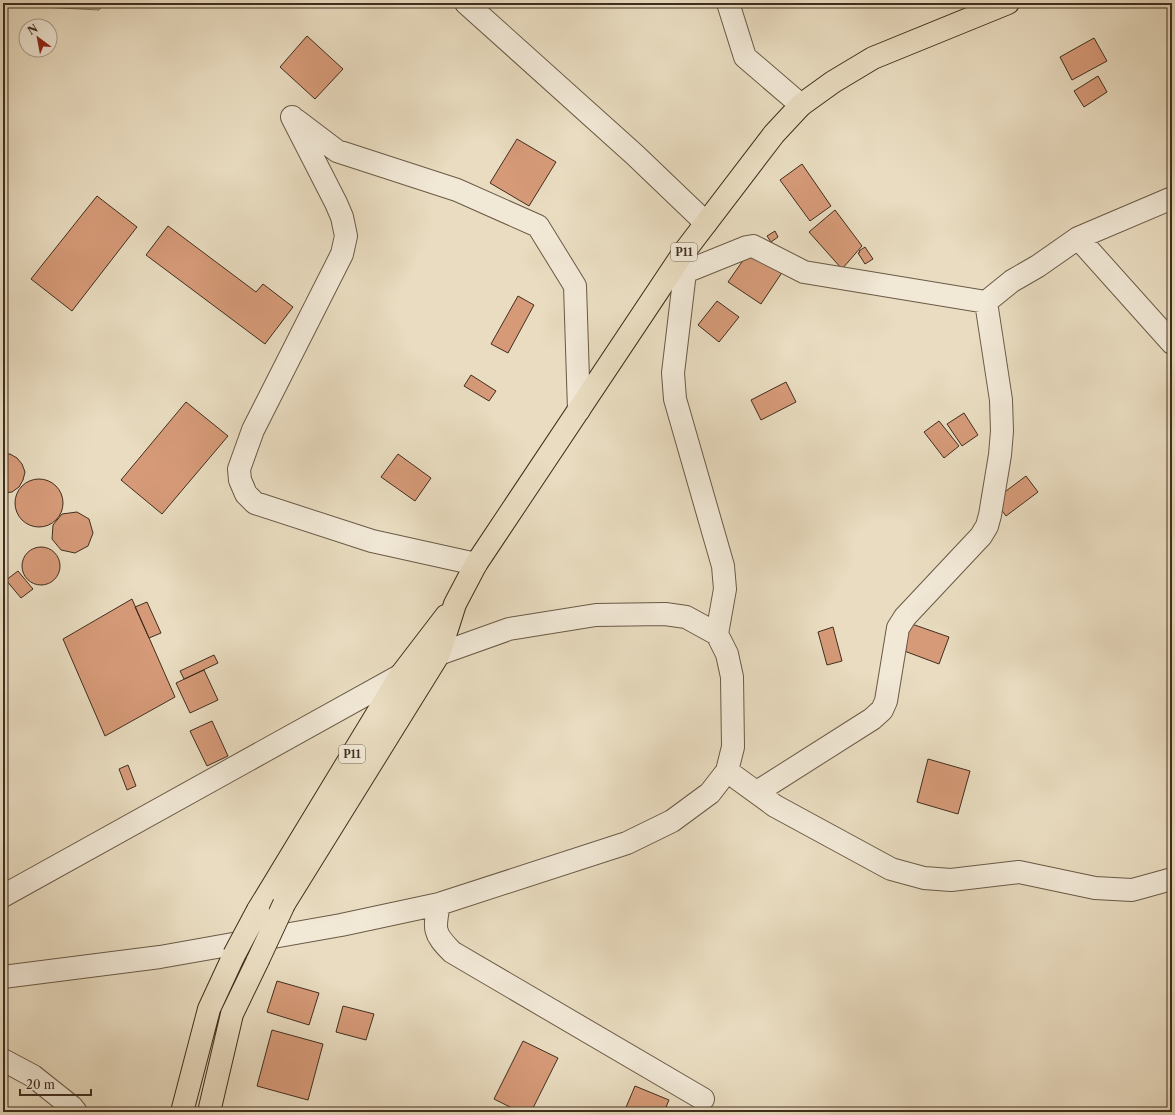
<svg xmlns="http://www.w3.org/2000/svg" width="1175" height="1115" font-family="'Libre Caslon Text',serif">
  <rect width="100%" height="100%" fill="#e9dcc0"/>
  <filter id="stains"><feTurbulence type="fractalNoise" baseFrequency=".005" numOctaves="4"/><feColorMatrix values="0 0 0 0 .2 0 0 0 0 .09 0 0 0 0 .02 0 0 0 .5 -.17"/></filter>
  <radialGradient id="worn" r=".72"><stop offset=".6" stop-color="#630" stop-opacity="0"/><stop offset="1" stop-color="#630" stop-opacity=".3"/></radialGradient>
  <path fill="#bbbf8f" stroke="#7e7656" d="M3,3H105L99,10L3,5Z"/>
  <path fill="#d69a78" stroke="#402e1e" d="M307,36L343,69L315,99L280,67Z
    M1094,38L1107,61L1072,80L1060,57Z
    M1098,76L1107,92L1084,107L1074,91Z
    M517,139L556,162L529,206L490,183Z
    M802,164L831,206L810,221L780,180Z
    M97,196L137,227L72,311L31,279Z
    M835,210L862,246L842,269L809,232Z
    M168,226L256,292L263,284L293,307L265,344L146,255Z
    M775,231L778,237L771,242L767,236Z
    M865,247L873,259L865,264L858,253L860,252L859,251Z
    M751,249L783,271L761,304L728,282Z
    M518,296L534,305L508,353L491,344Z
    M717,301L739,317L719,342L698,325Z
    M471,375L496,391L489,401L464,386Z
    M786,382L796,402L761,420L751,400Z
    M186,402L228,436L162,514L121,480Z
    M964,413L978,435L962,446L947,424Z
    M939,421L959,446L944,458L924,432Z
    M3,454H10L17,458L22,464L25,472L23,480L19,487L12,492L4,493H3Z
    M398,454L431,478L415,501L381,477Z
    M1026,476L1038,492L1006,516L994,500Z
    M15 503a24 24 0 1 1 48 0a24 24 0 1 1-48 0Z
    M77,512L89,519L93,533L88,546L75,553L61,550L52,539L53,525L62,514Z
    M22 566a19 19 0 1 1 38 0a19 19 0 1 1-38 0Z
    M18,571L33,589L21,598L6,580Z
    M132,599L175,697L105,736L63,639Z
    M147,602L161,633L149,638L135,607Z
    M909,623L949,637L939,664L899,649Z
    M833,627L842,661L827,665L818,632Z
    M214,655L218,663L184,679L180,671Z
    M204,670L218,700L190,713L176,683Z
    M212,721L228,756L207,766L190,731Z
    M928,759L970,771L958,814L917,802Z
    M128,765L136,786L127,790L119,769Z
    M277,981L319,993L309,1025L267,1012Z
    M343,1006L374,1014L366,1040L336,1032Z
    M272,1030L323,1044L308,1100L257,1086Z
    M523,1041L558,1058L531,1112H520L494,1099Z
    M635,1086L669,1100L664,1112H624Z"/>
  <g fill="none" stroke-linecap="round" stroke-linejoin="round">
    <g stroke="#6a5a46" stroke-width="24">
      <path id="minor" d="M466,3L635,155L706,223
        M728,3L745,57L801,105
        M292,117L336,203L342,217L346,236L342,254L253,430L239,469L240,480L246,494L255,503L372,541L476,564
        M296,120L337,151L457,190L538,226L575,286L579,410
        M1078,238L1172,343
        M685,258V272L673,373L675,399L723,566L725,589L717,634
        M685,272L747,247L753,246L804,272L986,302L1012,281L1038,266L1078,238L1172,198
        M727,771L775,806L891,869L924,878L951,880L1019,872L1095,888L1132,890L1172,879
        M757,792L872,719L882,710L886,701L898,628L905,617L981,536L987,526L990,515L1000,455L1002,431L1001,400L986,302
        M3,896L439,654L509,629L596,615L665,614L686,617L717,634L727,654L732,677L733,747L727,771L710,793L672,821L627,843L439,904L341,925L160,957L3,977
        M439,904C434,929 433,933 452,952L703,1099
        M3,1060L33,1076L72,1107L76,1112"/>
    </g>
    <g stroke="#402e1e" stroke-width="24">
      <path id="major" d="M284,904L439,654L455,604L476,564L684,252L774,134L801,105L833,82L873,58L1008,3
        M258,910L400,676L446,616
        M182,1112L209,1009L234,955
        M209,1112L232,1014L258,960"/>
    </g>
    <use href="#minor" stroke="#f1e8d6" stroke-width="22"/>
    <use href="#major" stroke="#e9dcc0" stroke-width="22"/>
    <g stroke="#402e1e" stroke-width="24" stroke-linecap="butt">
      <path id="major-bridge" d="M234,955L258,910
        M258,960L284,904"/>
    </g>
    <use href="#major-bridge" stroke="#e9dcc0" stroke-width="22"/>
  </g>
  <g text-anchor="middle" stroke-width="3.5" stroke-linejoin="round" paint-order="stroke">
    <g fill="#f1e8d6" stroke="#756655" stroke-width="1">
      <rect x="671" y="243" width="26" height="18" rx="3"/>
      <rect x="339" y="745" width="26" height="18" rx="3"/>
    </g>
    <g font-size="11" font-weight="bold" fill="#402e1e">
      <text x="684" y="256">P11</text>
      <text x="352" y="758">P11</text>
    </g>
  </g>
  <rect width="1175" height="1115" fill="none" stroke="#e9dcc0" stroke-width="16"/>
  <rect x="4" y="4" width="1167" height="1107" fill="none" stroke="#402e1e" stroke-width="2"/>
  <rect x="8" y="8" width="1159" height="1099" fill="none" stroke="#402e1e"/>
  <g transform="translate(38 38) rotate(328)"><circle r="19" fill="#f1e8d6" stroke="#aa9e8c"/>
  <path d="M0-3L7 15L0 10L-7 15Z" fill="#8f2418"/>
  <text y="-6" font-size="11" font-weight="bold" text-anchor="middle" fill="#402e1e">N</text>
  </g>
  <path d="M20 1089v6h71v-6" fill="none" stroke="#402e1e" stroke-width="2"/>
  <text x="26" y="1089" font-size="12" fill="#402e1e" stroke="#f1e8d6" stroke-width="3" paint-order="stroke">20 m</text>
  <rect width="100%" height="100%" filter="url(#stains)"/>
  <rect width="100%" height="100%" fill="url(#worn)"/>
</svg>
